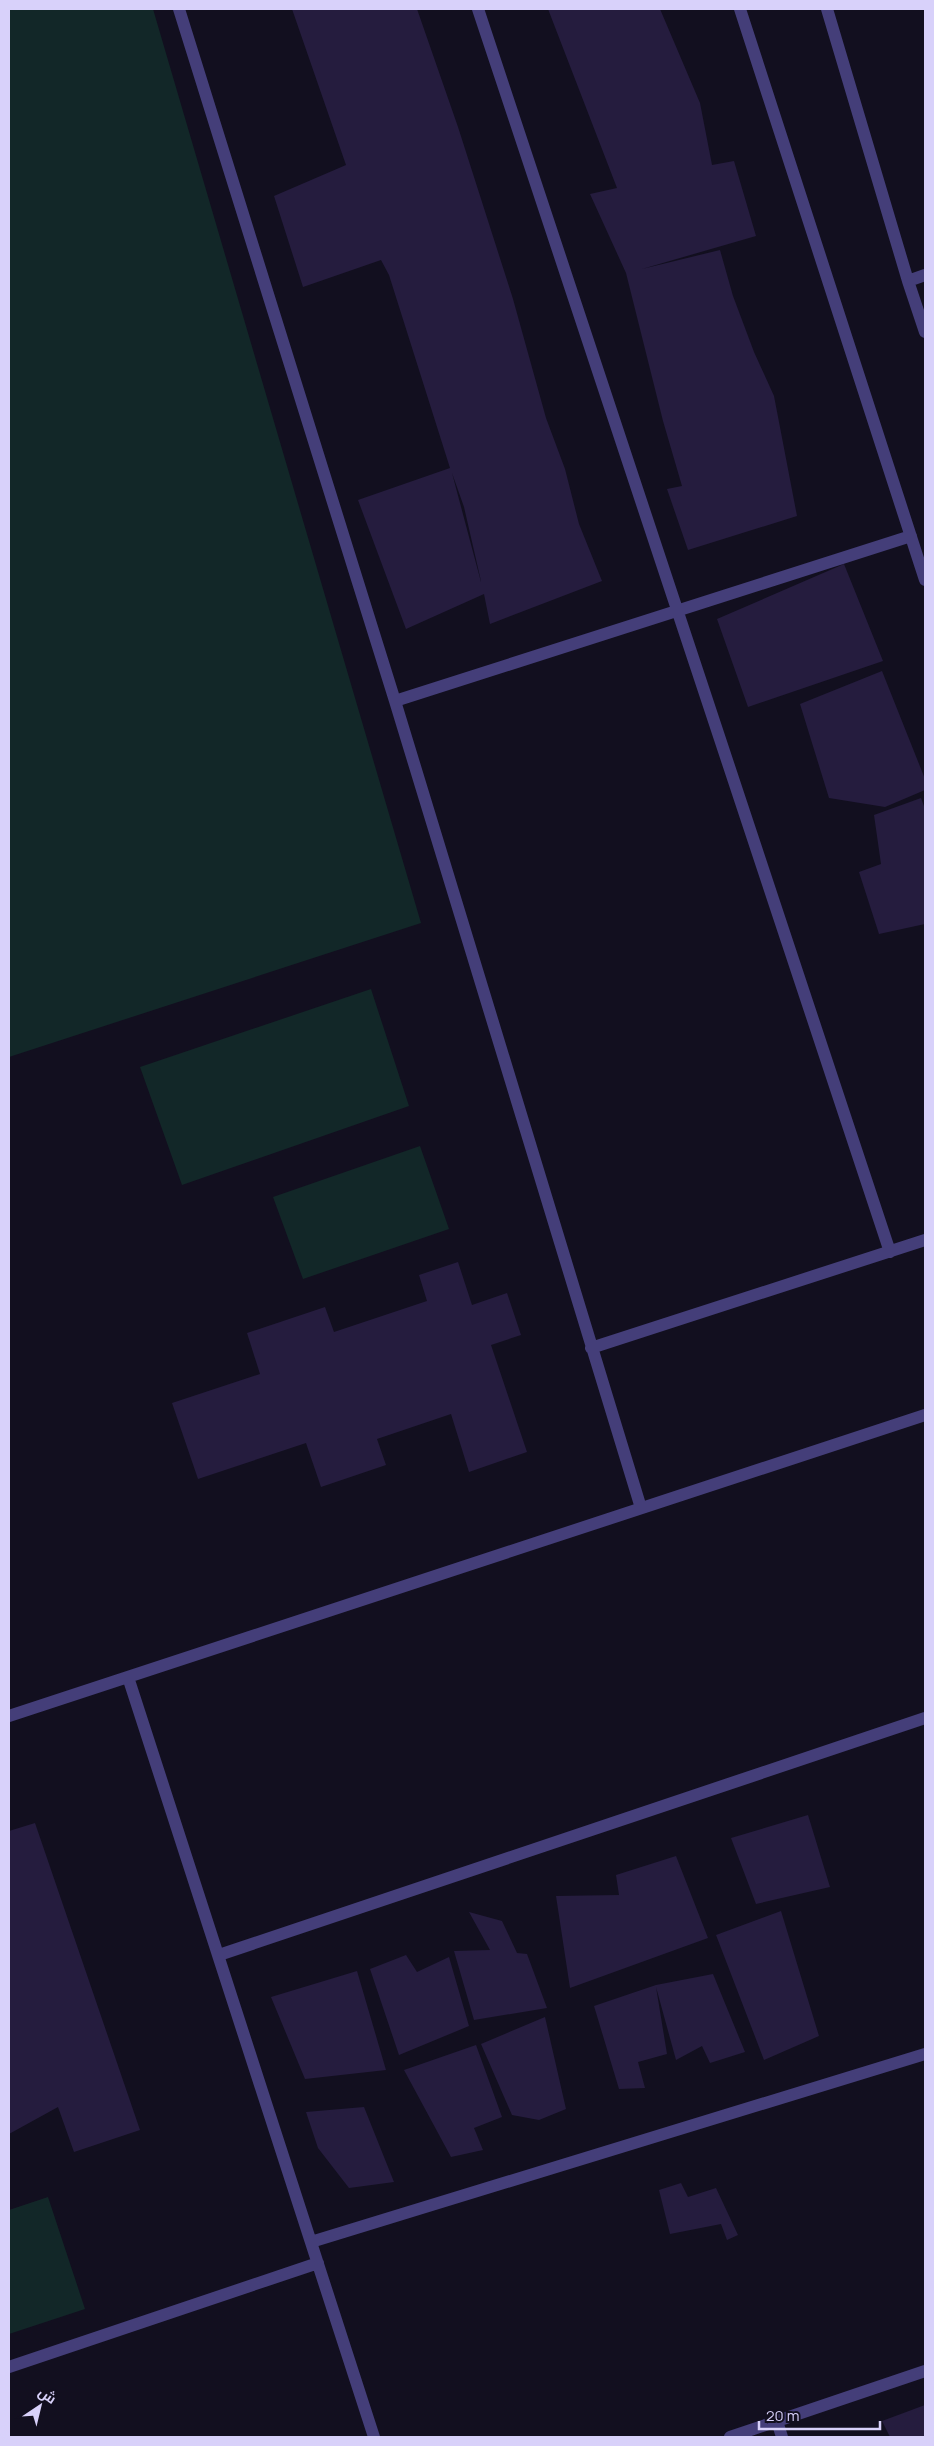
<svg xmlns="http://www.w3.org/2000/svg" width="934" height="2446" font-family="Manrope,Cairo,sans-serif">
  <rect width="100%" height="100%" fill="#120f1f"/>
  <path fill="#122728" d="M9,9H153L421,923L9,1057Z
    M371,989L409,1106L182,1185L140,1067Z
    M420,1146L449,1229L303,1279L273,1197Z
    M48,2197L85,2309L9,2334V2210Z"/>
  <path fill="#251c3e" fill-rule="evenodd" d="M292,9H417L458,127L513,299L546,418L565,469L579,524L602,581L490,624L484,594L406,629L358,500L450,468L389,275L381,260L303,287L274,196L346,165ZM452,473L464,507L481,581V582Z
    M548,9H660L700,103L712,165L734,161L756,236L642,269L720,250L733,296L754,352L774,396L797,516L688,550L667,489L682,486L663,421L626,273L590,194L617,188Z
    M844,564L883,661L748,707L717,619Z
    M882,671L925,779V790L885,807L829,798L800,704Z
    M921,798L925,809V924L879,934L859,872L881,864L874,815Z
    M458,1262L472,1305L507,1293L521,1335L491,1345L527,1452L469,1472L451,1414L377,1439L386,1465L321,1487L306,1443L198,1479L172,1403L260,1374L247,1333L325,1307L334,1332L427,1301L419,1275Z
    M808,1815L830,1887L756,1904L731,1838Z
    M35,1823L140,2130L74,2152L58,2107L9,2134V1831Z
    M676,1856L708,1938L570,1988L556,1896L619,1895L616,1875Z
    M781,1911L819,2036L764,2060L716,1935Z
    M469,1912L502,1921L517,1953L527,1954L547,2008L474,2020L454,1951L490,1950Z
    M406,1955L417,1972L449,1957L469,2026L399,2055L370,1969Z
    M357,1971L386,2070L305,2079L271,1997Z
    M713,1974L745,2052L710,2063L702,2046L676,2060L656,1987L667,2054L638,2062L645,2088L619,2089L594,2006L656,1985Z
    M545,2017L566,2109L539,2120L512,2115L481,2044Z
    M476,2045L502,2117L474,2128L483,2150L451,2157L404,2070Z
    M364,2107L394,2182L349,2188L318,2148L306,2112Z
    M681,2183L688,2197L716,2188L738,2235L727,2240L721,2224L670,2234L659,2190Z
    M925,2405V2437H890L882,2421Z"/>
  <g fill="none" stroke-linecap="round" stroke-linejoin="round">
    <path stroke="#443e79" stroke-width="12" d="M179,9L395,701L641,1508
      M478,9L890,1252
      M740,9L925,580
      M827,9L908,281L925,332
      M908,281L925,275
      M395,701L911,536
      M591,1348L925,1240
      M128,1677L374,2437
      M9,1716L925,1415
      M219,1955L925,1718
      M311,2242L925,2054
      M9,2367L318,2263
      M777,2421L782,2437
      M730,2437L925,2371"/>
  </g>
  <rect width="934" height="2446" fill="none" stroke="#d8d1fa" stroke-width="20"/>
  <g transform="translate(40 2406) rotate(35)" stroke="#120f1f" stroke-width="4" paint-order="stroke">
  <path d="M0-4L9 19L0 12L-9 19Z" fill="#d8d1fa"/>
  <text y="-8" font-size="14" font-weight="bold" text-anchor="middle" fill="#d8d1fa">ش</text>
  </g>
  <path d="M759 2421v8h121v-8" fill="none" stroke="#d8d1fa" stroke-width="2.5"/>
  <text x="766" y="2421" font-size="15" fill="#d8d1fa" stroke="#120f1f" stroke-width="4" paint-order="stroke">20 m</text>
</svg>
